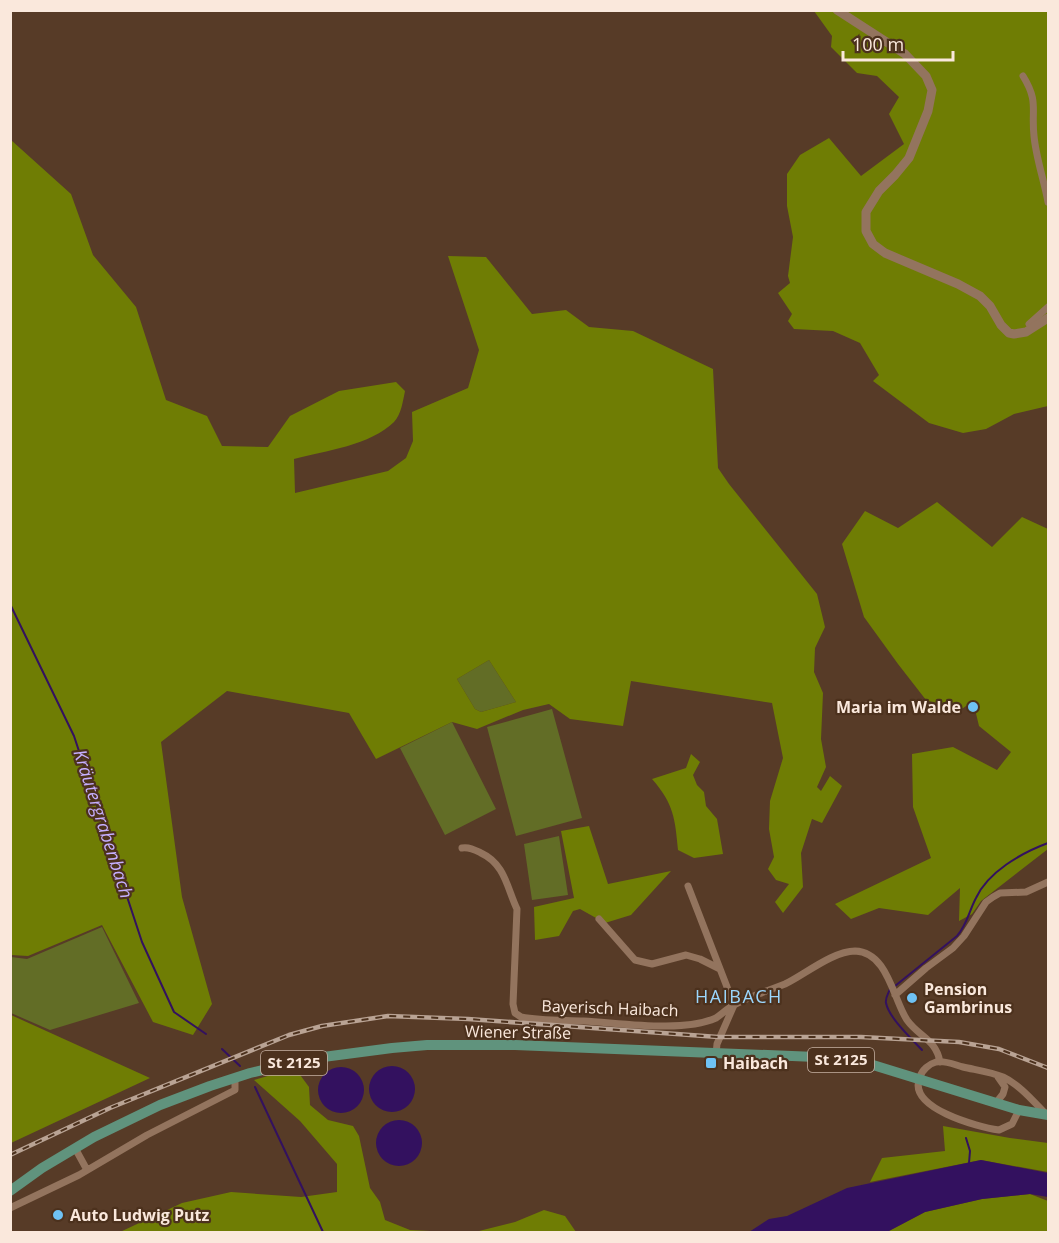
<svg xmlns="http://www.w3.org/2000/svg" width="1059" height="1243" font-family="'Open Sans',sans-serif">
  <rect width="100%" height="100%" fill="#573b27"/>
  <path fill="#626d26" d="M489,660L516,702L481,712L475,709L457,679Z
    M552,709L582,818L516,836L487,727Z
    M452,722L496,809L445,835L400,748Z
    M559,836L568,895L532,900L524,844Z
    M102,927L139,1003L50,1030L11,1013V957L27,959Z"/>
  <path fill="#6f7d04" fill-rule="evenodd" d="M814,11H1048V406L1014,414L986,429L963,433L929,423L873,381L879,375L860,343L833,331L794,329L788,321L792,314L778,293L790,283L788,276L793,237L787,206V174L800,155L829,138L861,176L904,144L889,114L899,97L877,76L857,73L831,47L832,36Z
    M11,140L71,194L93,255L136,307L166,400L207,416L222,446L268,447L290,416L339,391L396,382L405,391C403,401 401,415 394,422C371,445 325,451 294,459L295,493L388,471L406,458L413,441L412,412L468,388L479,350L448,256L486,257L532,314L566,310L589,327L633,331L713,369L718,468L729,484L817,594L825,627L815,648L814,672L823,693L821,739L826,767L817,787L821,791L830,776L842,786L822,823L812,819L801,853L803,887L783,913L775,902L789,884L776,880L768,869L774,857L769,829L770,801L783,758L772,703L631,681L623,726L570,719L549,704L523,710L477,729L452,722L376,759L349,713L227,691L161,742L182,897L212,1004L193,1035L153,1022L102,925L28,956L11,955ZM489,660L516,702L481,712L475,709L457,679Z
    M937,502L992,547L1022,517L1048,529V849L981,901L972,914L959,921L960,888L928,915L879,908L851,919L835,904L931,858L913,807L912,754L953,747L997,770L1011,752L979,726L973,701L959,711L926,700L898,664L864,617L842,544L865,511L898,528Z
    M691,754L700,762L693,775L697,785L704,792L706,806L717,819L723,854L694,858L678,850C675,819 674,804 652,779L686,768Z
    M589,826L608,884L671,871L631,915L605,923L580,909L573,911L559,936L535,940L534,907L574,898L561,831Z
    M10,1015H11L150,1078L11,1143Z
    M295,1068L309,1087L310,1105L328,1120L353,1126L359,1136L370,1188L380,1202L385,1220L410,1230L449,1232H120L182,1203L231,1192L301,1197L337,1192V1164L300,1121L254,1080Z
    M943,1126L1010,1138L1048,1143V1172L981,1160L870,1182L882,1158L945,1151Z
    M1030,1194L1048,1201V1232H887L925,1212L982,1199Z
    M544,1210L565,1216L576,1232H475L515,1222Z"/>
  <path fill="#33115f" d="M369 1089a23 23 0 1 1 46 0a23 23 0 1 1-46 0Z
    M318 1090a23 23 0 1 1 46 0a23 23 0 1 1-46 0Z
    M376 1143a23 23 0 1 1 46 0a23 23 0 1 1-46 0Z
    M981,1160L1048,1173V1197L1030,1194L982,1199L925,1212L887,1232H749L769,1219L787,1216L847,1188Z"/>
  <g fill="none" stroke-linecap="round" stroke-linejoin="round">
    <path stroke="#33115f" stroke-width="2" d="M10,604L74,736L142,942L174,1012L206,1034
      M895,986L957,936C967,925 969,911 976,898C988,872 1021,853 1048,843
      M890,989C888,994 885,998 886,1003C889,1018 912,1039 922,1050
      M222,1049L240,1066
      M255,1087L323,1232
      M966,1138L970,1151L969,1163"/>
    <path stroke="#93745e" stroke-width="7" d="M1023,76C1039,102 1031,109 1034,136C1036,158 1044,180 1048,202
      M1032,328L1029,324L1048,307
      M462,848C470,847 475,850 481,853C505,864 507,888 517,909L513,1004L515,1013L521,1017C542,1021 563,1020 584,1021C621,1023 682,1033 716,1018C722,1014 728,1008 734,1005C750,996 768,991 785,984C804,975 833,951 855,951C888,952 893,999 907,1020C919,1037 936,1039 940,1062
      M688,886L734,1005L717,1044L716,1054
      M599,919L635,960L652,964L686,955L700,959L718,968
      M895,995L926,968L953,948L964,936L986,902L993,897L1000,893L1026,892L1048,882
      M996,1103L1003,1094L1005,1087L998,1077
      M1019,1110L1012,1124L999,1130C978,1127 906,1108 920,1077C922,1070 929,1064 936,1062C945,1060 955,1065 963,1067C976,1070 991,1072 1003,1077C1020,1085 1033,1101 1045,1113
      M75,1148L87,1170
      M10,1208L79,1175L147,1135L235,1090V1078"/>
    <path stroke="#93745e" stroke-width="9" d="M837,10L905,54L926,76L932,90L928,111L909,158L895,175L879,191L866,212V231L873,244L885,253L958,284L980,296L990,306L1001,325L1009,333L1014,334L1026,332L1048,318"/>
    <path stroke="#60937d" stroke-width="10" d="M10,1191L42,1168L94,1137L160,1105L210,1086L250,1073L308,1059L392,1048L427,1045H515L816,1057L873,1065L1019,1110L1048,1115"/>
    <g stroke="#b9a394" stroke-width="4.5">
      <path id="rail" d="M10,1155L110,1108L289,1035L322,1026L388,1016L468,1019L718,1037H861L959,1042L999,1049L1048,1068"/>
    </g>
    <use href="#rail" stroke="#4c311d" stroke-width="2" stroke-dasharray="7" stroke-linecap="butt"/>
  </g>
  <g fill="#6fc2f4" stroke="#4c311d" stroke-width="2">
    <circle cx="973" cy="707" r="6"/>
    <circle cx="912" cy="998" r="6"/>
    <rect x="705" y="1057" width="12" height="12" rx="3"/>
    <circle cx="58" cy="1215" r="6"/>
  </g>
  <g text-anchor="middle" stroke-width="4.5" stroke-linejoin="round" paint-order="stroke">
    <g fill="#4c311d" stroke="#c6b1a3" stroke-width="1.5">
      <rect x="808" y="1048" width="66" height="24" rx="4.5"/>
      <rect x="261" y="1051" width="66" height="24" rx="4.5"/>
    </g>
    <g font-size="15" font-weight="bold" fill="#fae8dc">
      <text x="841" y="1065">St 2125</text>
      <text x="294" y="1068">St 2125</text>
    </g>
    <g font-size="16" font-weight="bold" fill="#fae8dc" stroke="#4c311d" text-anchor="start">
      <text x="961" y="713" text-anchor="end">Maria im Walde</text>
      <text x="924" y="995">Pension<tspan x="924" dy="18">Gambrinus</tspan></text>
      <text x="723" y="1069">Haibach</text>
      <text x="70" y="1221">Auto Ludwig Putz</text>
    </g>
    <g font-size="16" fill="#fae8dc" stroke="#4c311d">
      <text transform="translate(610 1008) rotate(2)" y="6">Bayerisch Haibach</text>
      <text transform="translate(518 1032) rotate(1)" y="6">Wiener Straße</text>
    </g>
    <g font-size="18" font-style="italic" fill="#c6afff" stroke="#4c311d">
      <text transform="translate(103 824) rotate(72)" y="6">Kräutergrabenbach</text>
    </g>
    <g font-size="18" letter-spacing="1.5" fill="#9bd6fc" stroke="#4c311d">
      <text x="739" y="1003">HAIBACH</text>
    </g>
  </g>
  <rect width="1059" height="1243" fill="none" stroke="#fae8dc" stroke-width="24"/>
  <path d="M843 51v9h110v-9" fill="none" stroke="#fae8dc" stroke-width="3"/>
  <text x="852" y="51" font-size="18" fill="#fae8dc" stroke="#4c311d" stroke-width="4.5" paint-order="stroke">100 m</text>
</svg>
